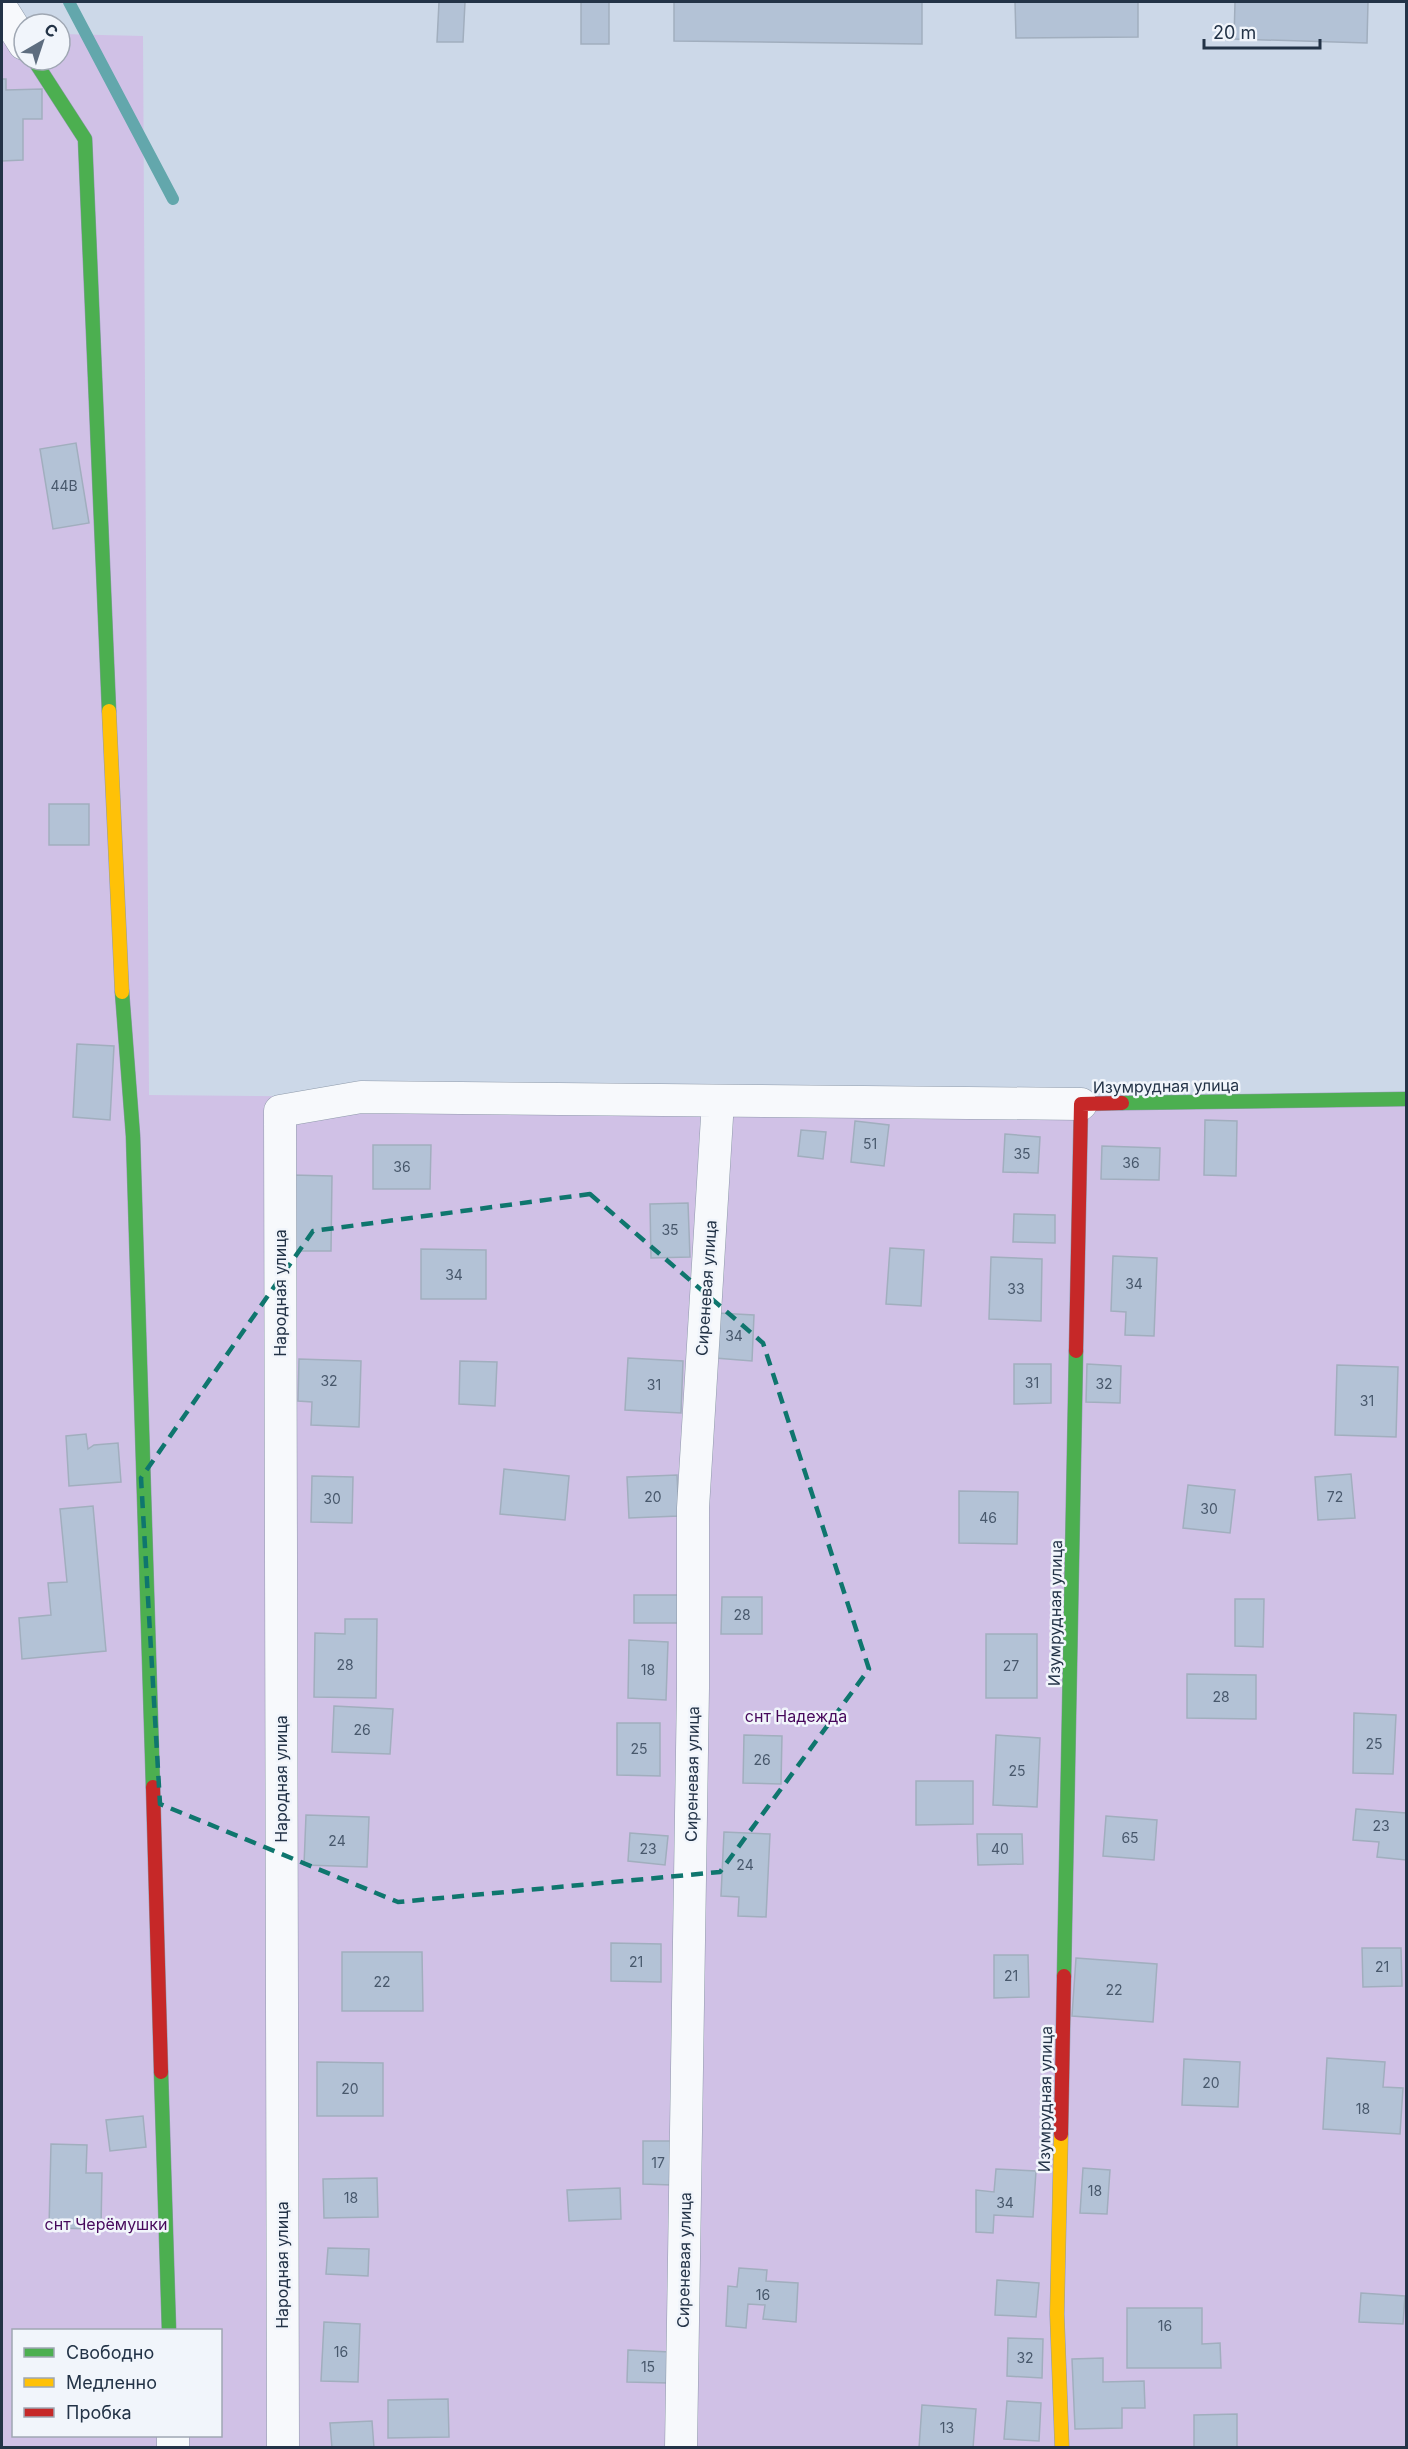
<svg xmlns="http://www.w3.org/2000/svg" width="1408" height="2449" font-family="Inter,sans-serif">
  <rect width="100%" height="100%" fill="#ccd8e8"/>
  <path fill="#d0c1e6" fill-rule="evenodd" d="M2,33L24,60H60V34L143,36L149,1095L1406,1106V2447H2ZM14,2330H220V2436H14Z"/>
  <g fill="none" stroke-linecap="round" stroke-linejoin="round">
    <path stroke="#63a7ac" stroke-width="12" d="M69,2L173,199"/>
  </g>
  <path fill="#b3c2d6" stroke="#a1aebe" stroke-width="1.5" d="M439,2H465L463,42H437Z
    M581,2H609V44H581Z
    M674,2H922V44L674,41Z
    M1015,2H1138V37L1016,38Z
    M1235,2H1368L1367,43L1234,39Z
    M2,79H6V90L42,89V119H23V160L2,161Z
    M76,443L89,523L53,529L40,449Z
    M49,804H89V845H49Z
    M77,1044L114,1046L110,1120L73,1117Z
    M1205,1120L1237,1121L1236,1176L1204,1175Z
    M855,1121L889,1125L884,1166L851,1162Z
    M801,1130L826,1132L823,1159L798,1156Z
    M1005,1134L1040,1137L1038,1173L1003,1172Z
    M373,1145H431L430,1189H373Z
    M1102,1146L1160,1148L1159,1180L1101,1179Z
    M292,1175L332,1176L331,1251H292Z
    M688,1203L690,1257L651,1258L650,1204Z
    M1014,1214L1055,1215V1243L1013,1242Z
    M890,1248L924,1250L921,1306L886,1304Z
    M421,1249L486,1250V1299H421Z
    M1113,1256L1157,1258L1154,1336L1125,1335L1126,1312L1111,1311Z
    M991,1257L1042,1259L1041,1321L989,1319Z
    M717,1313L754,1315L752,1361L715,1358Z
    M628,1358L683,1361L681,1413L625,1410Z
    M299,1359L361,1361L359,1427L311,1425L312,1402L298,1401Z
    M460,1361L497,1362L495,1406L459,1404Z
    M1014,1364H1051V1403L1014,1404Z
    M1087,1364L1121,1366L1120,1403L1086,1402Z
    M1337,1365L1398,1367L1396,1437L1335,1435Z
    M86,1434L88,1449L94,1445L118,1443L121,1482L69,1486L66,1436Z
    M504,1469L569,1476L565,1520L500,1514Z
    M1351,1474L1355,1518L1318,1520L1315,1477Z
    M677,1475L679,1516L629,1518L627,1477Z
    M312,1476L353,1477L352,1523L311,1522Z
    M1188,1485L1235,1490L1230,1533L1183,1528Z
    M959,1491L1018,1492L1017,1544L959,1543Z
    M93,1506L106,1651L22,1659L19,1618L51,1615L48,1583L67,1582L60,1509Z
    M634,1595H678V1623H634Z
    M722,1597H762V1634H721Z
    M1235,1599H1264L1263,1647L1235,1646Z
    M345,1619H377L376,1698L314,1697L315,1633L345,1634Z
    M986,1634H1037V1698H986Z
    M629,1640L668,1642L666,1700L628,1698Z
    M1187,1674L1256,1675V1719L1187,1718Z
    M334,1706L393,1709L390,1754L332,1752Z
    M1354,1713L1396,1715L1393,1774L1353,1773Z
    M617,1723H660V1776L617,1775Z
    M744,1735L782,1736L781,1784L743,1783Z
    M996,1735L1040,1738L1037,1807L993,1805Z
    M916,1781H973V1824L916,1825Z
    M1356,1809L1406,1813V1860L1377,1857L1379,1842L1353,1840Z
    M306,1815L369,1817L367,1867L304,1865Z
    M1106,1816L1157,1820L1154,1860L1103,1856Z
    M724,1832L770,1834L766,1917L738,1916L739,1897L721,1896Z
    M630,1833L668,1836L665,1865L628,1861Z
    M977,1834H1022L1023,1864L978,1865Z
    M611,1943L661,1944V1982L611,1981Z
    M1362,1948H1401L1402,1986L1363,1987Z
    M342,1952H422L423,2011H342Z
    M994,1955H1028L1029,1997L994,1998Z
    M1076,1958L1157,1964L1153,2022L1072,2016Z
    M1327,2058L1385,2062L1383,2087L1403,2088L1400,2134L1323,2129Z
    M1184,2059L1240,2062L1238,2107L1182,2105Z
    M317,2062L383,2063V2116H317Z
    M143,2116L146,2147L110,2151L106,2120Z
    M643,2141H673L672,2185L643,2184Z
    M51,2144L87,2145L86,2173H102L101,2229L49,2228Z
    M1083,2168L1110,2170L1107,2214L1080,2213Z
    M996,2169L1036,2171L1033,2217L994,2215L993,2233L976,2232V2190L994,2192Z
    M377,2178L378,2217L324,2218L323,2179Z
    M620,2188L621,2219L569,2221L567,2190Z
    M328,2248L369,2249L368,2276L326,2274Z
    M739,2268L767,2270L766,2281L798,2283L796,2322L763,2319L765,2305L748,2304L746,2328L726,2326L728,2286L737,2287Z
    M997,2280L1039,2283L1036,2317L995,2315Z
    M1361,2293L1405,2296L1403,2324L1359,2322Z
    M1127,2308H1202V2344L1220,2343L1221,2368H1127Z
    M324,2322L360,2324L358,2382L321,2381Z
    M1008,2338L1043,2339L1042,2378L1007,2376Z
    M628,2350L670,2352L669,2383L627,2382Z
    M1103,2358V2382L1144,2381L1145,2408H1122V2428L1075,2429L1072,2359Z
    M448,2399L449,2437L388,2438V2400Z
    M1007,2401L1041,2403L1039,2441L1004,2439Z
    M922,2405L976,2409L973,2448H919Z
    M1237,2414V2448H1194V2415Z
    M372,2421L374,2448H332L330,2423Z"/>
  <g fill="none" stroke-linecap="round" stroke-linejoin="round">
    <g stroke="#8e9aaa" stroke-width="33">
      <path id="street" d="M2,9L24,44
        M173,2436V2448
        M283,2448L280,1111L361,1097L1081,1104
        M681,2448L693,1688V1508L718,1101"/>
    </g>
    <g stroke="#8e9aaa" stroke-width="15">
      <path id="fast" d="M34,60L85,139L109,711
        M122,992L133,1136L153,1787
        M1122,1103L1406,1099
        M1064,1976L1076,1351
        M161,2072L169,2330"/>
    </g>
    <g stroke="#8e9aaa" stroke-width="15">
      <path id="slow" d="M109,711L122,992
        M1061,2134L1057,2314L1062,2448"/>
    </g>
    <g stroke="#8e9aaa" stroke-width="15">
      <path id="jam" d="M1076,1351L1081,1104L1122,1103
        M153,1787L161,2072
        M1061,2134L1064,1976"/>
    </g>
    <use href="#street" stroke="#f7f9fc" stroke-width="32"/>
    <use href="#fast" stroke="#4caf50" stroke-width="14"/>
    <use href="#slow" stroke="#ffc107" stroke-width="14"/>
    <use href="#jam" stroke="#c62828" stroke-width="14"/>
  </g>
  <path fill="none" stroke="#0f766e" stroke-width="4.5" stroke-dasharray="12 8" stroke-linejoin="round" d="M590,1194L763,1343L869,1669L720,1872L398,1902L160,1804L141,1478L313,1231Z"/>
  <g text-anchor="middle" stroke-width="5" stroke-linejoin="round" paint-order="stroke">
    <g font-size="14" fill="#48586c">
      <text x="64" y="491">44В</text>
      <text x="870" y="1149">51</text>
      <text x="1022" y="1159">35</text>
      <text x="1131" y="1168">36</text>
      <text x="402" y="1172">36</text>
      <text x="670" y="1235">35</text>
      <text x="454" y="1280">34</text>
      <text x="1134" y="1289">34</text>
      <text x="1016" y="1294">33</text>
      <text x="734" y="1341">34</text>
      <text x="329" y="1386">32</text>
      <text x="1032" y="1388">31</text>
      <text x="1104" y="1389">32</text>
      <text x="654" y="1390">31</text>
      <text x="1367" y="1406">31</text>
      <text x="653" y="1502">20</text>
      <text x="1335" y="1502">72</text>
      <text x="332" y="1504">30</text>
      <text x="1209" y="1514">30</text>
      <text x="988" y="1523">46</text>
      <text x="742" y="1620">28</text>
      <text x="345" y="1670">28</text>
      <text x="1011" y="1671">27</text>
      <text x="648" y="1675">18</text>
      <text x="1221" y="1702">28</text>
      <text x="362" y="1735">26</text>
      <text x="1374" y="1749">25</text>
      <text x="639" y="1754">25</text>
      <text x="762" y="1765">26</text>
      <text x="1017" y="1776">25</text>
      <text x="1381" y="1831">23</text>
      <text x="1130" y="1843">65</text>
      <text x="337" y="1846">24</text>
      <text x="648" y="1854">23</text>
      <text x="1000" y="1854">40</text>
      <text x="745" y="1870">24</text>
      <text x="636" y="1967">21</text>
      <text x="1382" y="1972">21</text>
      <text x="1011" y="1981">21</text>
      <text x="382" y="1987">22</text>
      <text x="1114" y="1995">22</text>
      <text x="1211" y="2088">20</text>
      <text x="350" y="2094">20</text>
      <text x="1363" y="2114">18</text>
      <text x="658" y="2168">17</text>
      <text x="1095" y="2196">18</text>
      <text x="351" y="2203">18</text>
      <text x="1005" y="2208">34</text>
      <text x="763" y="2300">16</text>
      <text x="1165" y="2331">16</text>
      <text x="341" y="2357">16</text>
      <text x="1025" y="2363">32</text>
      <text x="648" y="2372">15</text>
      <text x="947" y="2433">13</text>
    </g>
    <g font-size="16" fill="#233347" stroke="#f1f5fb">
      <text transform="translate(1166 1086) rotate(-1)" y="6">Изумрудная улица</text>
      <text transform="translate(706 1288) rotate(-86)" y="6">Сиреневая улица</text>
      <text transform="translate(280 1293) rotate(-90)" y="6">Народная улица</text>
      <text transform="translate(1055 1613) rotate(-89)" y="6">Изумрудная улица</text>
      <text transform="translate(692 1774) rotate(-89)" y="6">Сиреневая улица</text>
      <text transform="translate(281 1779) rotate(-90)" y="6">Народная улица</text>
      <text transform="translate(1045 2099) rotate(-89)" y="6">Изумрудная улица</text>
      <text transform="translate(684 2260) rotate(-89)" y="6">Сиреневая улица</text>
      <text transform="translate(282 2265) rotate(-90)" y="6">Народная улица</text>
    </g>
    <g font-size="16" fill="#46085b" stroke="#f1f5fb">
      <text x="796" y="1722">снт Надежда</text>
      <text x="106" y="2230">снт Черёмушки</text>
    </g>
  </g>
  <rect width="1408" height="2449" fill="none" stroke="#233347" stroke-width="6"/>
  <rect x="12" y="2329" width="210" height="108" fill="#f1f5fb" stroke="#9fa7b3" stroke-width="1.5"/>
  <rect x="24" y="2348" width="30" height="9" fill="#4caf50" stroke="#9fa7b3" stroke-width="1.5"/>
  <text x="66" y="2359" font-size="18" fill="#233347">Свободно</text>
  <rect x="24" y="2378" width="30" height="9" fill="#ffc107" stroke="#9fa7b3" stroke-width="1.5"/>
  <text x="66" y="2389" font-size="18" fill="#233347">Медленно</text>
  <rect x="24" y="2408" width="30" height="9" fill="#c62828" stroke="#9fa7b3" stroke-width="1.5"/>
  <text x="66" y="2419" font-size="18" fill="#233347">Пробка</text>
  <g transform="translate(42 42) rotate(39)"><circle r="28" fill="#f1f5fb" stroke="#9fa7b3" stroke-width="1.5"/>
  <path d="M0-4.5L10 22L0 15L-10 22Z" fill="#5e6d7f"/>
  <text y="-9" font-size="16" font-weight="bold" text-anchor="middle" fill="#233347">С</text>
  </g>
  <path d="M1204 39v9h116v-9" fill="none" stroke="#233347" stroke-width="3"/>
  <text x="1213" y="39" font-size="18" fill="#233347" stroke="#f1f5fb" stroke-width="4.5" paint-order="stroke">20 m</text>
</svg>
